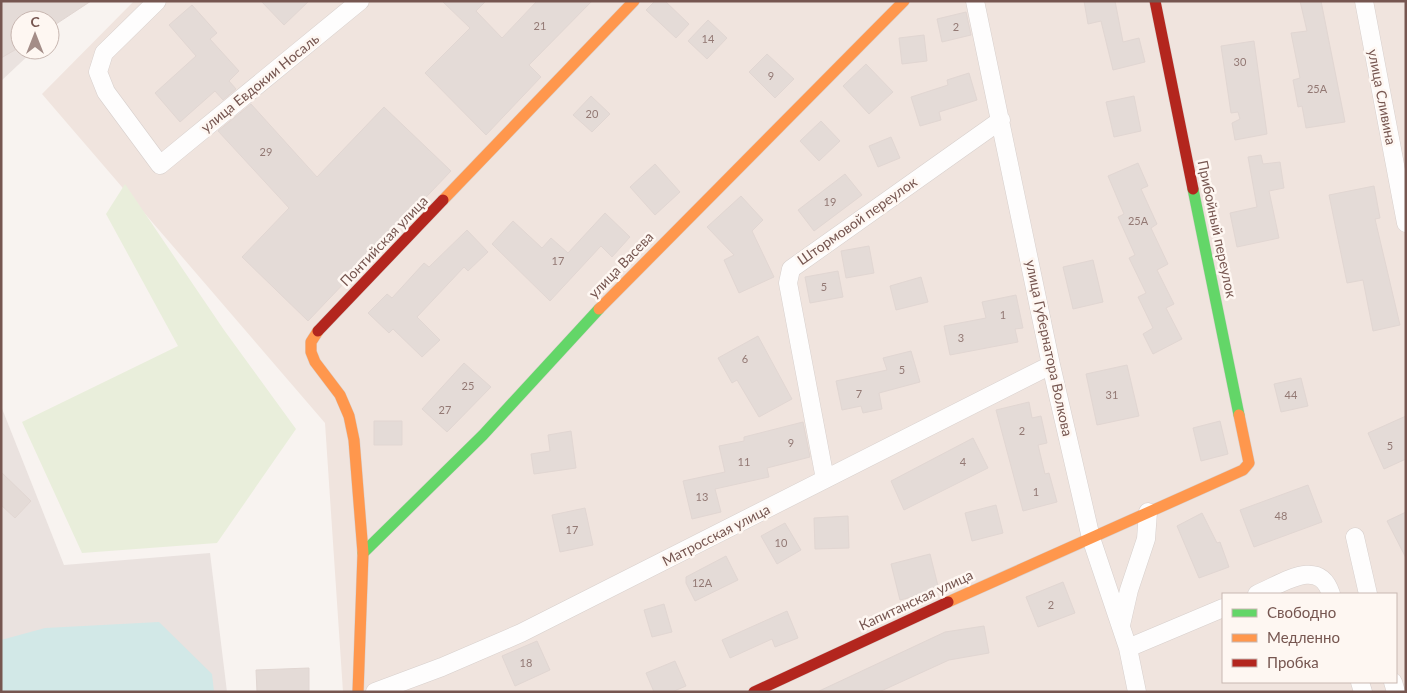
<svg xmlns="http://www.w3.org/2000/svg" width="1407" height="693" font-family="Lato,sans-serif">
  <rect width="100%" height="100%" fill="#f8f3f0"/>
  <path fill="#f0e4de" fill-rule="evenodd" d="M134,1H1406V692H343L325,423L42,94ZM1223,594H1396V682H1223Z"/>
  <path fill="#eae2df" d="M1,1L20,20V50H34L1,81Z
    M1,406L64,565L210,553L227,692H1Z"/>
  <path fill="#e9eedb" d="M125,184L224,330L296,429L217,543L82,553L22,422L178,346L106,214Z"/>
  <path fill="#d2e8e7" d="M159,622L212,674L214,692H1V640L45,628Z"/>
  <path fill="#e4dbd7" stroke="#e1d6d2" d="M1,1H91L50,28V20H20V47L1,58Z
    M261,1H309L284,25Z
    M442,1H486L476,11L502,38L537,1H592L529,65L541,77L486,135L425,73L470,28Z
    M655,1H665L689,24L676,38L646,10Z
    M1084,1H1115L1123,42L1139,38L1145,62L1113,70L1101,21L1088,24Z
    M1300,1H1321L1345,122L1306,128L1302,106L1298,107L1293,80L1300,78L1291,33L1307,31Z
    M192,5L217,33L210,39L239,71L229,81L236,89L223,100L215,91L180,122L155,93L196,56L169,25Z
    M966,12L971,35L942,42L937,19Z
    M708,20L727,38L707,59L688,41Z
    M924,35L927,61L902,64L899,38Z
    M1254,41L1267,134L1235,140L1232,123L1240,119L1238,112L1231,113L1221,46Z
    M767,54L794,79L775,98L749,72Z
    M866,64L893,92L869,114L843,86Z
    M969,73L977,100L939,112L941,120L920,126L911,97L948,85L947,80Z
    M591,96L610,114L592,132L573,115Z
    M1134,96L1141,131L1114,137L1106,102Z
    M251,104L317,177L384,107L451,171L308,321L242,257L289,208L218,131Z
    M821,121L840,141L819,161L800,141Z
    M891,137L900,158L878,167L869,146Z
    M1261,155L1263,164L1280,162L1284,188L1269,191L1279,238L1237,247L1230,213L1257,207L1248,157Z
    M1138,163L1148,186L1141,189L1157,224L1151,228L1168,264L1157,270L1174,304L1166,308L1182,339L1153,354L1143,334L1153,328L1138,297L1146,293L1129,258L1135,255L1118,217L1124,214L1108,176Z
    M655,164L680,192L655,215L630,187Z
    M845,174L862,195L814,231L798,210Z
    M1374,186L1380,218L1375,219L1400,325L1373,331L1363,280L1347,283L1329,195Z
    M741,196L763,220L752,231L774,277L739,293L724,260L734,255L707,227Z
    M605,213L630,237L612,257L601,246L550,301L492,244L513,221L542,248L551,238L568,253Z
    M467,230L488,252L468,271L464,267L417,317L440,340L422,357L393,329L389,333L368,313L387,294L392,298L424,263L429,267Z
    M869,246L874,273L846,278L841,251Z
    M1093,260L1103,302L1073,309L1063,267Z
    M838,271L843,297L810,303L805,277Z
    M921,277L928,302L896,310L890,286Z
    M1016,295L1023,328L1015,329L1018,342L950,355L944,326L986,318L982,302Z
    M758,336L792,399L759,417L737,380L732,383L718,358Z
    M911,351L920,382L879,393L882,409L863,413L861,406L842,410L836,381L887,370L883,358Z
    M464,363L491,387L447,432L422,409Z
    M1127,365L1139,416L1097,425L1086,374Z
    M1301,378L1308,406L1281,412L1274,384Z
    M1029,402L1032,418L1041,416L1047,443L1038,445L1045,474L1049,473L1057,502L1023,511L996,410Z
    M1406,416V459L1384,469L1368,433Z
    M374,421H402V445H374Z
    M1220,421L1228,454L1201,461L1193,428Z
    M803,422L810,457L767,468L769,477L715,489L721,512L692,519L683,481L725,472L719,446L744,441V437Z
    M571,431L576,468L534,474L531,454L550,451L548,435Z
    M973,438L988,468L904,510L891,481Z
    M1,472L31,501L15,518L1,505Z
    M1308,485L1322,522L1254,547L1240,510Z
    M996,505L1003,533L972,541L965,513Z
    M585,508L593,545L560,552L552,515Z
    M1406,512V558L1387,521Z
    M1202,513L1217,543L1220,542L1229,567L1199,578L1177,526Z
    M848,516L849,548L815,549L814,518Z
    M785,523L801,550L777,564L761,536Z
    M930,554L939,590L900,600L891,564Z
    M726,556L738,580L695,601L686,583V577Z
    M1063,582L1075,613L1038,627L1026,597Z
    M664,604L672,632L652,637L644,610Z
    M787,611L798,638L775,647L772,639L730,658L722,640Z
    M984,626L989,653L949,660L879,692H817L945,632Z
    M537,641L550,670L515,686L502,656Z
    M675,661L686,686L672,692H654L646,673Z
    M309,668V692H257L256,670Z"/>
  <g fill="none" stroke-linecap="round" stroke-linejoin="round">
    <g stroke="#d7cfcc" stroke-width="19">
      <path id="street" d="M157,1L104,53L98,72L106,92L160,165L360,1
        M975,1L1051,365L1091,538L1128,648L1137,692
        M1364,1L1406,223
        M825,479L788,283L791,269L1001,120
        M1355,537L1368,594
        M1257,594C1282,584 1319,556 1331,594
        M1121,625L1129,590L1146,539L1148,512
        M1128,648L1223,608
        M1360,682L1363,692
        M1393,682L1396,692
        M375,692L442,667L521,633L1051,365"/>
    </g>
    <g stroke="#d8cfcc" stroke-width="12">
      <path id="fast" d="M1193,189L1239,415
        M363,553L483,435L599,309"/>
    </g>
    <g stroke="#d8cfcc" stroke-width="12">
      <path id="slow" d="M443,200L634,1
        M599,309L904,1
        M318,331L311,342V352L315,362L340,395L349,416L354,440L363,553L358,692
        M948,602L1243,470L1249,463L1239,415"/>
    </g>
    <g stroke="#d8cfcc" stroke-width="12">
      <path id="jam" d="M1155,1L1193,189
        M318,331L443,200
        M754,692L948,602"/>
    </g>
    <use href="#street" stroke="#fefdfd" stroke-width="18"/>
    <use href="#fast" stroke="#63d668" stroke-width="11"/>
    <use href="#slow" stroke="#ff974d" stroke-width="11"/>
    <use href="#jam" stroke="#b3261e" stroke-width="11"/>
  </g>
  <g text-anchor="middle" stroke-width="5" stroke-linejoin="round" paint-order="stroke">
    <g font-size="11" fill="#937974">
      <text x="540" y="30">21</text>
      <text x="956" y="31">2</text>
      <text x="708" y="43">14</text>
      <text x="1240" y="66">30</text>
      <text x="771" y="80">9</text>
      <text x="1317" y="93">25А</text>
      <text x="592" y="118">20</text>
      <text x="266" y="156">29</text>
      <text x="830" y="206">19</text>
      <text x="1138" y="225">25А</text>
      <text x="558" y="265">17</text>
      <text x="824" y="291">5</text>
      <text x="1003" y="319">1</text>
      <text x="961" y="342">3</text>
      <text x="745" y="363">6</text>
      <text x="902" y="374">5</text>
      <text x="468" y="390">25</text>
      <text x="859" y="398">7</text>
      <text x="1112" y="399">31</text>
      <text x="1291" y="399">44</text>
      <text x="445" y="414">27</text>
      <text x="1022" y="435">2</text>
      <text x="791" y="447">9</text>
      <text x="1390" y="450">5</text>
      <text x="744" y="466">11</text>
      <text x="963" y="466">4</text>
      <text x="1036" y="496">1</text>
      <text x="702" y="501">13</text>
      <text x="1281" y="520">48</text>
      <text x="572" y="534">17</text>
      <text x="781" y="547">10</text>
      <text x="702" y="587">12А</text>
      <text x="1051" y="609">2</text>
      <text x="526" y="667">18</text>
    </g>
    <g font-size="14" fill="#765650" stroke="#fef7f2">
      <text transform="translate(260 83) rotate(-39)" y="5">улица Евдокии Носаль</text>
      <text transform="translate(1382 97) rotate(79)" y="5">улица Сливина</text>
      <text transform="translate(857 221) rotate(-35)" y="5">Штормовой переулок</text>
      <text transform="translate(1217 229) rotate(78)" y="5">Прибойный переулок</text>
      <text transform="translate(384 241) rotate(-46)" y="5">Понтийская улица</text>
      <text transform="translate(621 265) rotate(-46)" y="5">улица Васева</text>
      <text transform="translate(1049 348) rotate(78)" y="5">улица Губернатора Волкова</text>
      <text transform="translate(716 535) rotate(-27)" y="5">Матросская улица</text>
      <text transform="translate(916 600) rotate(-25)" y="5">Капитанская улица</text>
    </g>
  </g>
  <rect width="1407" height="693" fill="none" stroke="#765650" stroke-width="5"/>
  <rect x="1222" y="593" width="175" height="90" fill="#fef7f2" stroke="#c8b7b1"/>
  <rect x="1232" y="609" width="25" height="8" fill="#63d668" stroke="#c8b7b1"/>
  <text x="1267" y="618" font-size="15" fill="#765650">Свободно</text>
  <rect x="1232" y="634" width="25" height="8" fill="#ff974d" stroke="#c8b7b1"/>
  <text x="1267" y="643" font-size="15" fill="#765650">Медленно</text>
  <rect x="1232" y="659" width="25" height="8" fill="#b3261e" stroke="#c8b7b1"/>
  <text x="1267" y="668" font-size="15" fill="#765650">Пробка</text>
  <g transform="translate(35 35)"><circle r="24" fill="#fef7f2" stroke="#c8b7b1"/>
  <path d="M0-4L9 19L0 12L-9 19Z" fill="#a48d88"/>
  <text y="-8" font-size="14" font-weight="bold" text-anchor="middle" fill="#765650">С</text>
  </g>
</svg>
